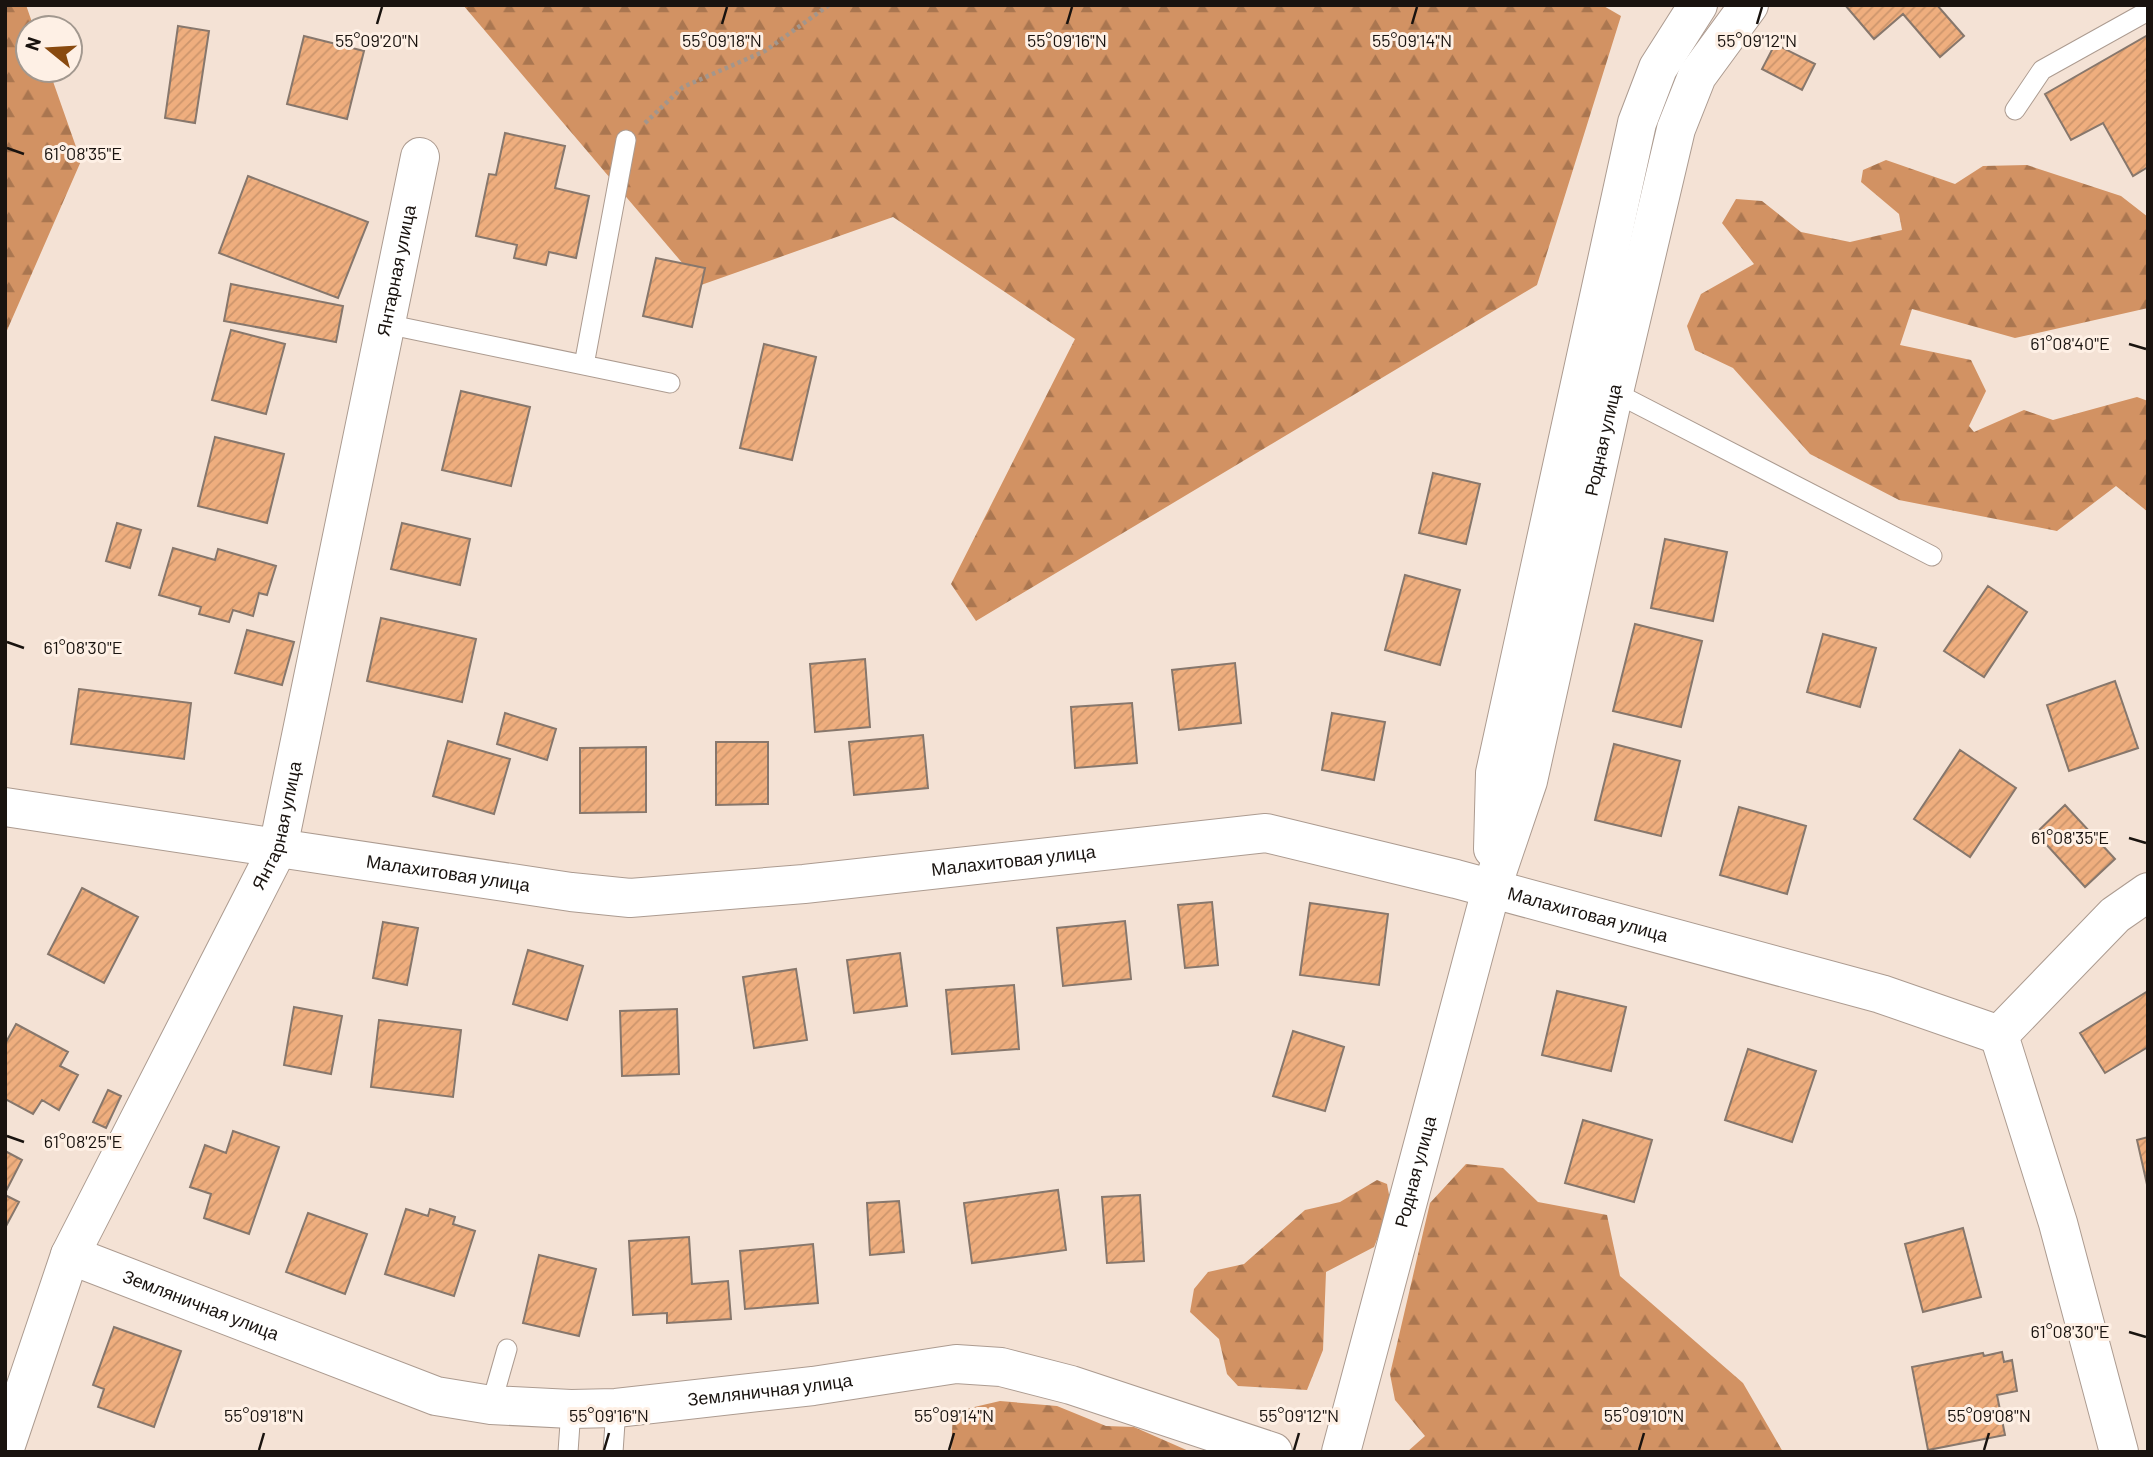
<svg xmlns="http://www.w3.org/2000/svg" width="2153" height="1457" font-family="Barlow,sans-serif">
  <defs>
    <pattern id="forest-firs" width="22" height="20" patternUnits="userSpaceOnUse" patternTransform="scale(1.75)"><rect width="22" height="20" fill="#d29263"/><path d="M5 1l3.5 6h-7zM16 11l3.5 6h-7z" fill="#aa7650"/></pattern>
    <pattern id="building-hatch" width="6" height="6" patternUnits="userSpaceOnUse" patternTransform="scale(1.75)"><rect width="6" height="6" fill="#efae7e"/><path d="M-1 1l2-2M0 6l6-6M5 7l2-2" fill="none" stroke="#cc956c"/></pattern>
  </defs>
  <rect width="100%" height="100%" fill="#f4e2d5"/>
  <path fill="url(#forest-firs)" d="M5,5H26L34,28H28V70H49L81,161L5,335Z
    M463,5H1602L1621,16L1537,285L976,621L951,584L1075,339L893,217L701,285Z
    M1886,160L1955,184L1983,166L2027,165L2121,196L2148,217V308L2015,338L1912,309L1900,345L1971,360L1986,391L1969,426L1974,432L2024,410L2053,420L2137,397L2148,401V512L2116,486L2057,531L1899,500L1810,454L1733,368L1695,350L1687,326L1701,294L1754,264L1722,223L1736,199L1762,201L1801,232L1850,242L1902,230L1899,214L1861,182L1863,170Z
    M1466,1164L1503,1168L1538,1202L1607,1215L1620,1276L1743,1383L1783,1452H1407L1425,1436L1395,1400L1390,1374L1430,1203Z
    M1377,1180L1387,1184L1391,1205L1374,1247L1326,1272L1323,1350L1307,1390L1238,1386L1227,1374L1219,1339L1190,1312L1194,1289L1208,1272L1244,1264L1305,1210L1340,1202Z
    M1000,1401L1057,1406L1106,1426L1134,1427L1191,1452H951L953,1412Z"/>
  <path fill="url(#building-hatch)" stroke="#87776c" stroke-width="2" d="M1845,5H1937L1964,36L1940,57L1903,14L1874,39Z
    M178,26L209,31L195,123L165,118Z
    M2148,35V167L2133,176L2103,123L2071,140L2045,94Z
    M304,36L364,51L347,119L287,104Z
    M1775,44L1815,64L1802,90L1762,69Z
    M505,133L565,146L555,188L589,196L576,258L549,252L546,265L514,258L517,245L476,236L489,174L496,175Z
    M248,176L368,222L338,298L219,253Z
    M656,258L705,268L692,327L643,316Z
    M231,284L343,306L336,342L224,321Z
    M231,330L285,344L266,414L212,400Z
    M764,344L816,357L792,460L740,448Z
    M461,391L530,407L511,486L442,470Z
    M215,437L284,454L267,523L198,506Z
    M1433,473L1480,484L1466,544L1419,533Z
    M117,523L141,530L130,568L106,561Z
    M402,523L470,539L460,585L391,569Z
    M1665,539L1727,552L1713,621L1651,608Z
    M173,548L215,560L218,549L276,566L267,595L259,593L253,616L233,610L229,622L199,614L201,607L159,595Z
    M1405,575L1460,590L1440,665L1385,650Z
    M1988,586L2027,612L1984,677L1944,651Z
    M381,618L476,639L462,702L367,681Z
    M1635,624L1702,641L1681,727L1613,711Z
    M247,630L294,642L282,685L235,673Z
    M1823,634L1876,648L1860,707L1807,692Z
    M865,659L870,727L815,732L810,664Z
    M1235,663L1241,723L1179,730L1172,670Z
    M2115,681L2138,748L2069,771L2047,705Z
    M79,689L191,703L184,759L71,744Z
    M1132,703L1137,763L1075,768L1071,707Z
    M505,713L556,729L547,760L497,744Z
    M1332,713L1385,722L1374,780L1322,770Z
    M923,735L928,788L854,795L849,742Z
    M448,741L510,759L494,814L433,796Z
    M716,742H768V804L716,805Z
    M1614,744L1680,761L1661,836L1595,820Z
    M646,747V812L580,813V748Z
    M1960,750L2016,788L1970,857L1914,819Z
    M2065,805L2115,859L2085,887L2036,833Z
    M1739,807L1806,826L1787,894L1720,875Z
    M82,888L138,917L104,983L48,954Z
    M1212,902L1218,965L1185,968L1178,905Z
    M1310,903L1388,914L1379,985L1300,975Z
    M1125,921L1131,979L1063,986L1057,928Z
    M383,922L418,928L407,985L373,978Z
    M528,950L583,966L567,1020L513,1004Z
    M900,953L907,1006L854,1013L847,960Z
    M796,969L807,1040L754,1048L743,977Z
    M1014,985L1019,1049L952,1054L946,990Z
    M1557,991L1626,1007L1611,1071L1542,1055Z
    M2148,991V1047L2105,1073L2080,1033Z
    M294,1007L342,1016L331,1074L284,1065Z
    M677,1009L679,1074L622,1076L620,1011Z
    M379,1020L461,1030L453,1097L371,1087Z
    M16,1024L68,1052L60,1066L78,1075L59,1110L42,1100L33,1114L5,1099V1044Z
    M1293,1031L1344,1047L1325,1111L1273,1096Z
    M1748,1049L1816,1071L1792,1142L1725,1120Z
    M108,1090L121,1096L106,1128L93,1122Z
    M1583,1120L1652,1140L1634,1202L1565,1183Z
    M233,1131L279,1147L249,1234L204,1218L211,1194L190,1187L205,1145L226,1153Z
    M2148,1137V1189L2137,1140Z
    M5,1151L22,1160L5,1193Z
    M1058,1190L1066,1250L972,1263L964,1203Z
    M5,1195L19,1202L5,1228Z
    M1140,1195L1144,1261L1107,1263L1102,1197Z
    M899,1201L904,1252L870,1255L867,1203Z
    M406,1209L428,1216L430,1209L455,1217L453,1224L475,1231L454,1296L385,1274Z
    M308,1213L367,1234L345,1294L286,1272Z
    M1963,1228L1981,1297L1923,1312L1905,1244Z
    M689,1237L692,1284L728,1281L731,1319L667,1323V1313L633,1315L629,1241Z
    M813,1244L818,1303L745,1309L740,1251Z
    M539,1255L596,1269L579,1336L523,1323Z
    M114,1327L181,1351L154,1427L98,1407L104,1389L93,1385Z
    M2002,1352L2004,1362L2012,1360L2017,1391L1997,1395L2005,1435L1928,1450L1912,1367L1983,1353L1984,1356Z"/>
  <g fill="none" stroke-linecap="round" stroke-linejoin="round">
    <g stroke="#ac9b90" stroke-width="21">
      <path id="service" d="M2015,110L2042,70L2148,11
        M386,324L670,383
        M584,365L626,140
        M1614,392L1932,556
        M491,1405L507,1349
        M568,1452L571,1409
        M613,1452L616,1408"/>
    </g>
    <g stroke="#ac9b90" stroke-width="40">
      <g id="minor">
        <path id="s1" d="M5,807L571,892L630,898L804,884L1266,833L1456,879L1881,994L1999,1035"/>
        <path id="s2" d="M70,1255L436,1396L491,1405L571,1409L616,1408L813,1386L956,1364L1001,1367L1071,1385L1273,1452"/>
        <path id="s3" d="M5,1448L70,1255L278,848L420,157"/>
        <path d="M2119,1452L2058,1223L1999,1035L2115,915L2148,892"/>
      </g>
    </g>
    <g stroke="#ac9b90" stroke-width="40">
      <g id="tertiary">
        <path d="M1493,849L1495,773L1637,123L1658,68L1698,5"/>
        <path id="s4" d="M1341,1452L1491,890L1528,781L1614,392L1676,129L1697,76L1749,5"/>
      </g>
    </g>
    <path stroke="#a3968c" stroke-width="4.5" stroke-dasharray="3.5 3.5" stroke-linecap="butt" d="M645,123L683,87L765,51L829,5"/>
    <use href="#service" stroke="#fff" stroke-width="19"/>
    <use href="#minor" stroke="#fff" stroke-width="38"/>
    <use href="#tertiary" stroke="#fff" stroke-width="38"/>
  </g>
  <path fill="none" stroke="#19130f" stroke-width="2.5" d="M377,24L382,7M722,24L727,7M1067,24L1072,7M1412,24L1417,7M1757,24L1762,7M7,148L24,154M2129,344L2146,349M7,642L24,648M2129,838L2146,843M7,1136L24,1142M2129,1332L2146,1337M259,1450L264,1433M604,1450L609,1433M949,1450L954,1433M1294,1450L1299,1433M1639,1450L1644,1433M1984,1450L1989,1433"/>
  <g text-anchor="middle" stroke-width="6" stroke-linejoin="round" paint-order="stroke">
    <g font-size="18" fill="#19130f" stroke="#fef0e5">
      <text dy="6" stroke="none"><textPath href="#s3" startOffset="1250">Янтарная улица</textPath></text>
      <text dy="6" stroke="none"><textPath href="#s4" startOffset="1046">Родная улица</textPath></text>
      <text dy="6" stroke="none"><textPath href="#s3" startOffset="682">Янтарная улица</textPath></text>
      <text dy="6" stroke="none"><textPath href="#s1" startOffset="1017">Малахитовая улица</textPath></text>
      <text dy="6" stroke="none"><textPath href="#s1" startOffset="448">Малахитовая улица</textPath></text>
      <text dy="6" stroke="none"><textPath href="#s1" startOffset="1603">Малахитовая улица</textPath></text>
      <text dy="6" stroke="none"><textPath href="#s4" startOffset="290">Родная улица</textPath></text>
      <text dy="6" stroke="none"><textPath href="#s2" startOffset="140">Земляничная улица</textPath></text>
      <text dy="6" stroke="none"><textPath href="#s2" startOffset="728">Земляничная улица</textPath></text>
    </g>
  </g>
  <g font-size="18" text-anchor="middle" fill="#19130f" stroke="#fef0e5" stroke-width="6" stroke-linejoin="round" paint-order="stroke">
    <text x="377" y="47">55°09'20"N</text>
    <text x="722" y="47">55°09'18"N</text>
    <text x="1067" y="47">55°09'16"N</text>
    <text x="1412" y="47">55°09'14"N</text>
    <text x="1757" y="47">55°09'12"N</text>
    <text x="83" y="160">61°08'35"E</text>
    <text x="2070" y="350">61°08'40"E</text>
    <text x="83" y="654">61°08'30"E</text>
    <text x="2070" y="844">61°08'35"E</text>
    <text x="83" y="1148">61°08'25"E</text>
    <text x="2070" y="1338">61°08'30"E</text>
    <text x="1989" y="1422">55°09'08"N</text>
    <text x="264" y="1422">55°09'18"N</text>
    <text x="609" y="1422">55°09'16"N</text>
    <text x="954" y="1422">55°09'14"N</text>
    <text x="1299" y="1422">55°09'12"N</text>
    <text x="1644" y="1422">55°09'10"N</text>
  </g>
  <rect width="2153" height="1457" fill="none" stroke="#19130f" stroke-width="14"/>
  <g transform="translate(49 49) rotate(288)"><circle r="33" fill="#fef0e5" stroke="#a2988f" stroke-width="2"/>
  <path d="M0-5L12 26L0 18L-12 26Z" fill="#894a0f"/>
  <text y="-10" font-size="19" font-weight="bold" text-anchor="middle" fill="#19130f">N</text>
  </g>
</svg>
